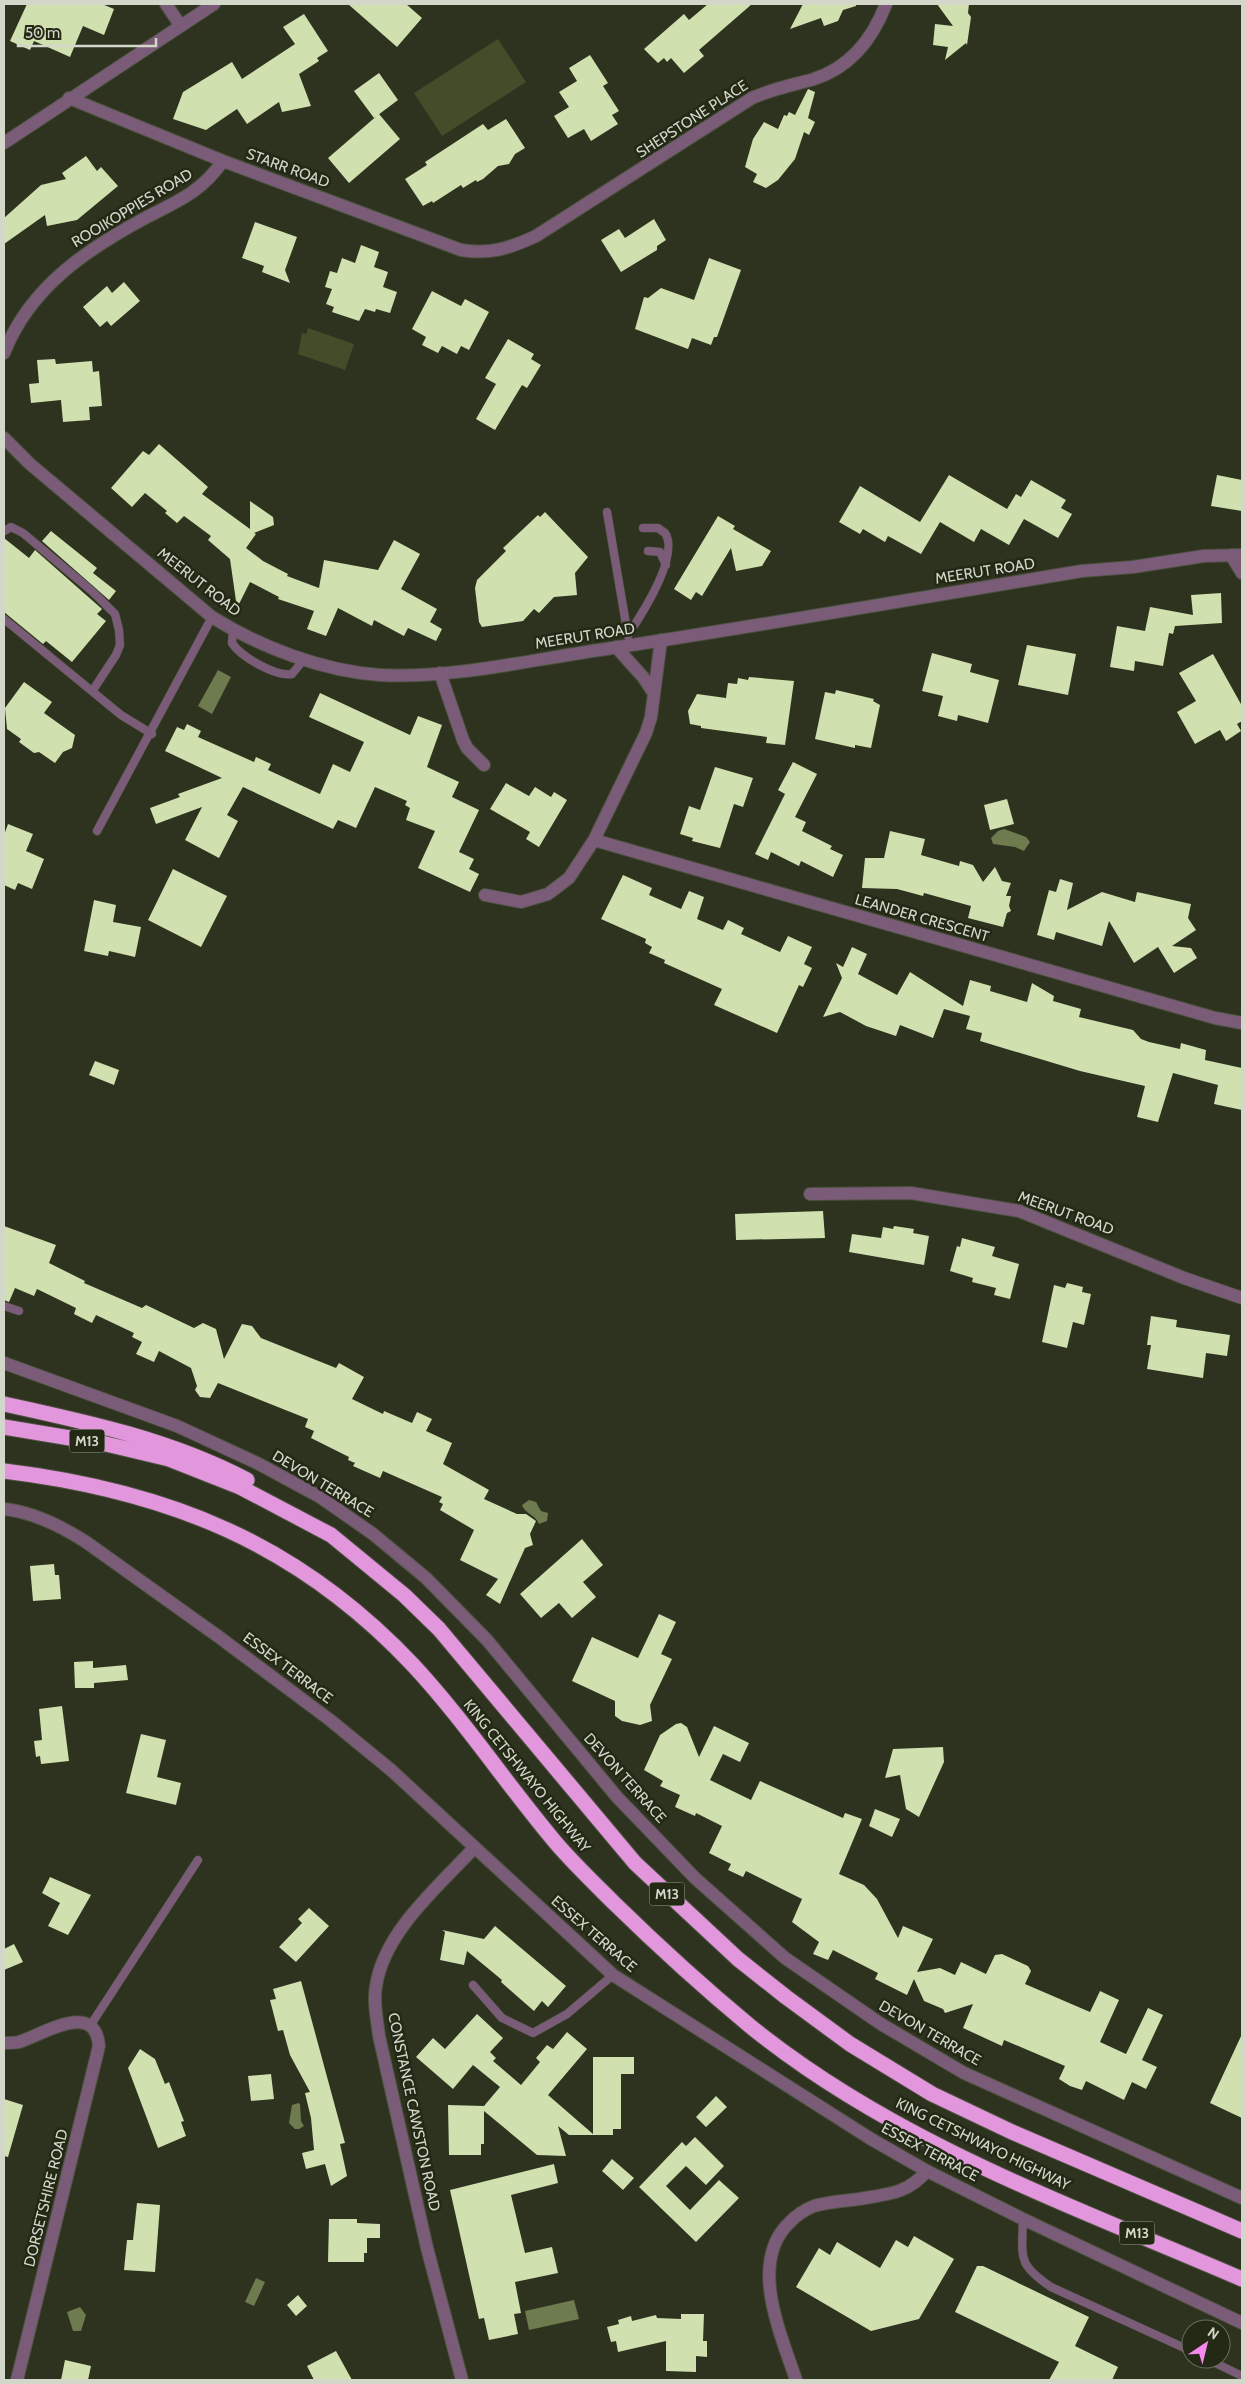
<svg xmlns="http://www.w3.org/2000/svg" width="1246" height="2384" font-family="Cabin,sans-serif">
  <rect width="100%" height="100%" fill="#2d331f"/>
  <path fill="#434d2a" d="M498,39L526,82L442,136L414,93Z
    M308,328L354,344L345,370L298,354L302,333L306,334Z"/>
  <path fill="#6d7b4e" d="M218,670L231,677L212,714L198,706Z
    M1004,829L1026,837L1030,842L1024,851L1015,847L993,844L991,838L998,831Z
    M529,1500L536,1502L541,1511L548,1513L547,1521L539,1524C536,1515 525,1514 522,1505Z
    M298,2103L300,2104L301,2121L304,2126L299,2129H295L289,2123L292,2105Z
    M256,2278L265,2282L254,2306L245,2302Z
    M574,2300L579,2319L529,2330L525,2311Z
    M80,2307L86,2315L81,2331H73L67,2312Z"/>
  <path fill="#d0e0af" d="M27,4H102L114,9L104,35L83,26L70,57L34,41L30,50L10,41Z
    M348,4H406L422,18L397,47Z
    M708,4H752L699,50L704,56L684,73L671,58L667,62L664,58L658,63L644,49L684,14L689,20Z
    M803,4H856V6L843,10L838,21L824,26L821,18L790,29Z
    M937,4H969L968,13L971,17L967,45L966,43L945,60L948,47L933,45L935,24L953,26Z
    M304,14L328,51L317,58L319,61L299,74L311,106L282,112L279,102L247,124L237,109L206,130L173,119L183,92L232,62L242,79L295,44L283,27Z
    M590,55L608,83L603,86L619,111L612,115L618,124L591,141L584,129L568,138L554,116L569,107L559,92L577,81L569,68Z
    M379,73L398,100L374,118L354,91Z
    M808,89L815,92L808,118L815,122L809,135L804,132L795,159L778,180L766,188L753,182L757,174L745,167L753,139L764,122L778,129L784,115L787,116L789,112L795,115Z
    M379,114L400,139L349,183L328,158Z
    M506,119L525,148L515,154L509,164L498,166L483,179L477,182L476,180L463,188L461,185L433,203L432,201L423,206L405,179L427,165L425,162L483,124L488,130Z
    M86,156L97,171L101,167L118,186L77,220L47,226L45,215L4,244V218L41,185L66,179L62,173Z
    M654,219L666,240L657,246V250L621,272L601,240L619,229L625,238Z
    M255,222L297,237L285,270L290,283L262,272L264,266L242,258Z
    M361,245L379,252L374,267L388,272L383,287L397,292L390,313L376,309L375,312L365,309L359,321L332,312L334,307L326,304L332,289L325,287L330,271L337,273L342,258L355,263Z
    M709,258L741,270L717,337H714L711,345L692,338L688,349L635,329L644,297L648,298L661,288L694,300Z
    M124,282L140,301L111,326L107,321L100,327L83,307L107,286L112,293Z
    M432,291L461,306L465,299L489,312L469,350L461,346L457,354L442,346L438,353L422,345L426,337L412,329Z
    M508,339L534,354L531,359L541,365L527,388L522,385L495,430L476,419L496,384L485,378Z
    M55,359L56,364L92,361L93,372L99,371L102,406L89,407L90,420L63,422L61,400L31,403L29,384L39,383L37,360Z
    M159,444L208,487L202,494L250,529V501L273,517L274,525L254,533L256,534L246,548L263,561L288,574L287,576L319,588L324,560L378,570L394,540L420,554L401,589L437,609L430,622L442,629L436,641L408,628L404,636L374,620L372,626L338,608L326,636L307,629L314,611L278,599L279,597L250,582L237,608L230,559L208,540L211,536L184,516L177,523L165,513L167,511L145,493L132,507L111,488L143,451L149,455Z
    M949,475L1007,509L1016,494L1021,497L1031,480L1066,500L1061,508L1072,514L1058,538L1024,519L1009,545L981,529L974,542L940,522L921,554L888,536L885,542L863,529L860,534L839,522L860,486L920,522Z
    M1217,475L1242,480V511L1211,506Z
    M545,512L588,557L575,573L577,595L554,597L539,613L534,609L523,621L482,627L479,622L475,588L477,580L506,551L503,548L538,515L540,517Z
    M718,516L735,526L733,529L771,551L762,566L736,571L731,548L702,596L696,592L691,600L674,589Z
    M51,531L97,568L93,573L116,591L109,600L42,541Z
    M4,538L29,558L35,550L102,609L97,614L106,621L72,662L46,641L43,644L4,612Z
    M1221,593L1222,623L1175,626L1173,634L1169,633L1163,666L1135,661L1134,671L1110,667L1117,626L1145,631L1150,607L1193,615L1191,595Z
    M1027,645L1076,654L1068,695L1018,685Z
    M932,653L972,664L970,672L999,680L988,723L958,715L957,721L938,716L943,696L922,691Z
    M1213,654L1242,706V721L1237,724L1241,731L1226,741L1220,730L1195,744L1177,712L1196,701L1179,673Z
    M749,677L794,681L785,745L766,743L767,737L701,728V726L690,724L688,711L697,694L726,698L728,683L737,684L738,678L748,680Z
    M24,682L52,702L44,713L75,735L72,748L63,752L55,763L39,752L34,753L19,742L21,739L7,729L5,708Z
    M836,690L874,699L873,701L880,705L871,748L855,745V748L815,739L825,692L835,694Z
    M320,693L410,735L418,716L442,725L427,767L459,782L452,797L479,810L459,852L474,859L469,869L479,874L470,892L418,868L435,831L406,820L410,808L405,805L407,801L375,787L356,828L338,820L333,829L243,787L227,815L238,821L219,858L185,840L202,807L156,824L150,808L180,797L178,794L222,778L165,751L177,727L184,730L187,724L201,731L198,737L254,762L256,757L271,764L268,770L320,794L333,764L350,772L364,742L309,717Z
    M793,762L817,774L795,817L806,822L802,831L832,846L830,849L843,855L833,877L801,861L799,866L771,852L768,860L755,854L785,794L778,790Z
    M715,767L753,778L743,807L734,804L720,848L692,841L693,838L680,834L689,806L700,810Z
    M506,783L529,796L535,787L551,797L554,792L567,800L539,847L526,839L530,832L490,809Z
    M1007,799L1014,824L990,830L984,805Z
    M8,824L33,834L26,851L44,859L32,889L18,883L15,890L4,885V835Z
    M890,831L925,839L921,855L959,866L960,861L973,865L983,882L995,867L1002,881L1011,883L1006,896H1011L1009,906L1011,911L1007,913L1003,927L968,918L971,906L924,893L923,896L897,889L862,888L865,858H884Z
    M173,869L227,896L201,947L148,920Z
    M623,875L652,888L649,895L681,909L689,891L704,897L697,919L723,930L728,920L744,928L741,934L780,952L788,936L812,947L804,964L812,968L803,987L799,985L777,1033L714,1005L722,989L664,963L665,960L649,953L652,947L645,943L646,939L601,919Z
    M1060,879L1073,883L1067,910L1102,892L1135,902L1137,892L1191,904L1188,918L1196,930L1172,946L1191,948L1197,958L1174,973L1158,947L1134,963L1109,921L1102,946L1056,932L1054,940L1037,935L1049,890L1056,892Z
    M94,900L116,905L113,922L141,927L135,957L109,951L108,956L84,951Z
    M852,947L867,954L858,974L897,995L910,972L963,1006L970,980L991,986L990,991L1027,1002L1032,983L1054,996L1053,1001L1081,1009L1079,1017L1133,1030L1141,1039L1149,1042L1180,1049L1181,1043L1206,1050L1205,1060L1242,1068V1110L1214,1104L1218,1085L1173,1073L1158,1122L1137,1117L1145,1086L1080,1071L980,1041L982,1033L966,1029L970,1016L944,1009L933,1038L900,1025L896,1036L866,1026L840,1012L823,1017L842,978L836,963L843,967Z
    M95,1061L119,1070L114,1085L89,1075Z
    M823,1211L825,1238L736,1240L735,1214Z
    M4,1226L56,1245L49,1263L85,1281L84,1283L142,1308L146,1305L194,1328L203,1323L216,1329L224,1359L242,1324L252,1326L261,1338L336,1368L339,1363L364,1377L352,1399L383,1414L384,1411L412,1423L417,1412L432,1419L426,1431L452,1443L443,1464L489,1490L484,1499L517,1514H526L536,1521L530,1534L533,1545L525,1548L500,1604L486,1595L498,1579L460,1560L474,1530L440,1510L443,1504L439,1502L442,1497L383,1471L380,1478L353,1466L355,1463L348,1460L349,1457L311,1438L314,1431L305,1427L308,1419L218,1383L210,1398L200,1397L195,1390L197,1386L191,1368L159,1351L154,1362L136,1354L142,1342L132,1337L134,1333L96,1315L92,1323L74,1314L76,1308L37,1289L34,1296L15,1288L9,1302L4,1300Z
    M894,1226L914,1229L913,1233L929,1236L924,1265L849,1252L852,1234L881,1238L883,1227L893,1229Z
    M962,1238L995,1247L992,1256L1019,1264L1010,1299L994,1295L996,1288L972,1282L973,1278L950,1271L957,1246L960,1247Z
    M1067,1283L1083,1287L1082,1292L1091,1294L1084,1325L1073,1322L1067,1348L1042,1342L1054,1285L1065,1288Z
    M1151,1316L1177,1320L1176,1327L1230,1335L1227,1356L1206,1353L1203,1378L1147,1369L1151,1345H1147Z
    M582,1539L603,1565L583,1582L596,1597L572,1618L559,1603L541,1618L520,1594Z
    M54,1564L55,1575H59L61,1599L33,1601L30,1566Z
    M659,1614L676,1622L661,1654L672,1659L650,1705L652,1721L640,1725L622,1721L615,1716V1701L572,1681L592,1637L638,1658Z
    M93,1661V1668L126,1665L128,1680L94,1683V1688H75L74,1662Z
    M62,1706L69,1761L41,1764L40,1756L36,1757L34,1741L42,1740L39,1709Z
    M681,1723L687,1727L699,1757L714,1726L749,1743L740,1762L723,1754L710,1780L751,1800L760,1781L843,1818L845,1813L862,1819L839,1874L864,1885L877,1899L898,1938L903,1926L933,1939L917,1972L940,1968L955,1975L961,1962L986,1974L995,1955L1002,1954L1028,1966L1031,1971L1025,1984L1090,2012L1100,1991L1119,2000L1100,2042L1126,2054L1148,2008L1163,2015L1142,2060L1157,2067L1146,2089L1132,2082L1124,2100L1086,2081L1082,2090L1070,2086L1059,2079L1065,2066L1004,2040L1002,2046L963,2028L973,2004L945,2013L943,2009L924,2001L914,1979L907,1995L875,1979L878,1973L833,1950L828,1960L813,1954L819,1942L792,1922L802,1899L746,1871L743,1877L728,1870L731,1864L709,1853L722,1826L696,1813L695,1816L675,1807L680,1795L660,1786L663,1781L644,1770L660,1735L676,1724Z
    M141,1734L166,1740L157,1777L181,1783L176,1805L126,1793Z
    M943,1747L944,1762L919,1817L906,1809L900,1775L885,1778L893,1749Z
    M875,1809L900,1819L892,1837L869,1826Z
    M50,1877L91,1895L68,1935L48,1926L60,1903L42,1893Z
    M309,1908L329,1926L296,1962L279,1947L302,1923L298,1919Z
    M495,1926L566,1986L548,2007L542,2001L534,2011L501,1982L502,1980L467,1951L464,1965L440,1960L445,1932L442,1930L484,1939Z
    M14,1944L23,1962L4,1970V1949Z
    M301,1981L345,2143L340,2144L347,2176L331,2186L325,2164L306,2169L302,2153L314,2150L311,2118L305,2093L310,2092L290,2055L283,2030L278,2031L270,2000L276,1999L273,1989Z
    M477,2014L503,2038L490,2052L496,2058L493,2061L521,2085L540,2062L536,2058L547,2045L553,2049L567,2032L587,2049L548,2095L593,2134V2057H634V2074H621V2129H613V2135H569L558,2126L566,2156L537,2155L484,2111V2144H481V2155H449L448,2105L484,2106L500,2087L473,2065L453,2089L416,2057L433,2038L445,2049Z
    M1242,2034V2118L1210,2103Z
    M140,2049L155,2059L165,2084L169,2082L184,2121L181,2122L186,2136L158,2148L128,2068Z
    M271,2074L274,2099L251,2101L248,2076Z
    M716,2096L727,2107L706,2127L696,2117Z
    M4,2099L23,2105L8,2157L4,2156Z
    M695,2137L724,2166L706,2185L686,2166L666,2186L690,2210L719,2180L739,2198L696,2242L639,2187L682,2142L686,2146Z
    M612,2159L634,2178L623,2190L602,2171Z
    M554,2164L558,2183L511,2195L525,2253L552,2247L558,2273L515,2282L521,2313L514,2314L518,2334L489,2340L484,2318L479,2319L450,2190Z
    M137,2203L160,2205L155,2272L124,2270L127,2240H133Z
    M329,2219H357V2223L380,2224V2238H367V2253H364V2262H328Z
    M914,2236L954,2259L919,2319L871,2331L796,2287L819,2248L830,2255L837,2242L880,2268L896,2240L908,2247Z
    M977,2266H983L1089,2317L1075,2346L1118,2367L1112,2380H1049L1059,2362L955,2312Z
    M298,2295L307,2306L296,2316L287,2305Z
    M681,2314H704L703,2341H707V2357L696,2356V2372L666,2371V2341L618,2352L616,2341L611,2342L607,2327L619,2324L618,2320L631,2316L632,2321L656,2315L657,2318L681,2319Z
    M336,2351L352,2380H314L307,2366Z
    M65,2360L91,2366L88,2380H61Z"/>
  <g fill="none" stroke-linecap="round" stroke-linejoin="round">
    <g stroke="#4b513e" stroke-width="9">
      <path id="service" d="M607,512L628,636
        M4,531L11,527L23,533L93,592L115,614L119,630L120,645L116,655L93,690
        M648,551L660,552L666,565
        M4,619L121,715L152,734
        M233,630L232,643C241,657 276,677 292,674L305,658
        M628,635C642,614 680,556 665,533L658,528H643
        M97,831L212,617
        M4,1306L19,1311
        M473,1985L502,2018L533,2033L567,2014L613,1975
        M90,2026L198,1860
        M1023,2219C1022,2258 1017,2264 1051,2287L1191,2351
        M1207,2359L1242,2376"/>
    </g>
    <g stroke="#4b513e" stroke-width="14">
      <path id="minor" d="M166,4L180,25
        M69,98L223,161L461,250C490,255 510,248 536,236L752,98C772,89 793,85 814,79C851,67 873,38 886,4
        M4,143L214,4
        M4,353C30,287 87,249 147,217C180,200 201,192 223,161
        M4,438L30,464L212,617C260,647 322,671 380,675C451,679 535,659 606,649C765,625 924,597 1082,571L1133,567L1204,556L1242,555
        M1231,555L1242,573
        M616,647L643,677L653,692
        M440,673L463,740L467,748L484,765
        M594,840L1215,1018L1242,1023
        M485,895L521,902L548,894L569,878L594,840L646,733L651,717L661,640
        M810,1194L911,1193L1019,1211L1184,1278L1242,1298
        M4,2043C9,2043 14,2043 19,2042C42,2035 95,1999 99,2046L17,2380
        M462,2380L427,2248L379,2036C377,2019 373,2002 376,1986C384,1932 438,1887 473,1849
        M796,2380C781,2334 748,2263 789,2223C795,2216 806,2209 814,2206C828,2202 845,2201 859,2199C888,2194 907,2194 927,2171"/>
    </g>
    <g stroke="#4b513e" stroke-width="14">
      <path id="tertiary" d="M4,1363L177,1426L257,1463L320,1497L373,1534L426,1578L487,1640L617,1797L695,1878L785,1958L881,2024L964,2073L1242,2198
        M4,1509C33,1512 61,1526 86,1542L219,1637L330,1720L391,1770L613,1975L871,2139L927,2171L1023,2219L1242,2323"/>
    </g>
    <g stroke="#4b513e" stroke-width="17">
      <path id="motorway" d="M4,1404C87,1422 171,1440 247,1480
        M4,1427L106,1444L169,1459L240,1487L331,1535L404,1595L439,1629L635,1863L738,1959L786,1997L850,2044L932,2094L1012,2132L1242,2231
        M4,1471C168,1491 298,1543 413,1665C465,1721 507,1785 556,1843C574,1864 595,1884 614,1903C658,1946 703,1987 750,2026C894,2143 1073,2206 1242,2279"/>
    </g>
    <use href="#service" stroke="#7b5c78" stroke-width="8"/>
    <use href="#minor" stroke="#7b5c78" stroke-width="12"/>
    <use href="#tertiary" stroke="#7b5c78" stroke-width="12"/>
    <use href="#motorway" stroke="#e296dc" stroke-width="15"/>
  </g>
  <g text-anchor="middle" stroke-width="5" stroke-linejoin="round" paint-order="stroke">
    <g fill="#232915" stroke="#9ea394" stroke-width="1">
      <rect x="69.5" y="1429.5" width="35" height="23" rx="4"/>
      <rect x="649.5" y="1882.5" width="35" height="23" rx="4"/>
      <rect x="1119.5" y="2221.5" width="35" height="23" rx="4"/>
    </g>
    <g font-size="14" font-weight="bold" fill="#d3d7ca">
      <text x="87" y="1446">M13</text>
      <text x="667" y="1899">M13</text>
      <text x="1137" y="2238">M13</text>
    </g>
    <g font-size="15" fill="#d3d7ca" stroke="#232915">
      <text transform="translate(692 119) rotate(-33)" y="5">SHEPSTONE PLACE</text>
      <text transform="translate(288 168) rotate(20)" y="5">STARR ROAD</text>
      <text transform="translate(132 208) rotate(-31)" y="5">ROOIKOPPIES ROAD</text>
      <text transform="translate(985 571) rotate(-9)" y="5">MEERUT ROAD</text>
      <text transform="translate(199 582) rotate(38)" y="5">MEERUT ROAD</text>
      <text transform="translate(585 636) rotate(-9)" y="5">MEERUT ROAD</text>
      <text transform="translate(922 918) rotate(16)" y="5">LEANDER CRESCENT</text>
      <text transform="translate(1066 1213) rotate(20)" y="5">MEERUT ROAD</text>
      <text transform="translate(323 1484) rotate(31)" y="5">DEVON TERRACE</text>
      <text transform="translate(288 1668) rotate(37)" y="5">ESSEX TERRACE</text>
      <text transform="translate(527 1776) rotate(51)" y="5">KING CETSHWAYO HIGHWAY</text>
      <text transform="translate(625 1778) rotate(48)" y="5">DEVON TERRACE</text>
      <text transform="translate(594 1934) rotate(41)" y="5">ESSEX TERRACE</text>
      <text transform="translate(930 2033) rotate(30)" y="5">DEVON TERRACE</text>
      <text transform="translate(414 2112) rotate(78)" y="5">CONSTANCE CAWSTON ROAD</text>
      <text transform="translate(983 2144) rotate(26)" y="5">KING CETSHWAYO HIGHWAY</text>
      <text transform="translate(930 2152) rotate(28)" y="5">ESSEX TERRACE</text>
      <text transform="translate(46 2198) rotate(-76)" y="5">DORSETSHIRE ROAD</text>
    </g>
  </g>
  <rect width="1246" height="2384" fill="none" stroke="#d3d7ca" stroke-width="10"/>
  <g transform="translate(1206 2344) rotate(35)"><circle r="24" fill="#232915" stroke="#696f5d"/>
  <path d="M0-4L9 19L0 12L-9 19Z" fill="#f589ee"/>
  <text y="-8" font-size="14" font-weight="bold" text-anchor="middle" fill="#d3d7ca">N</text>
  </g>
  <path d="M18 38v8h138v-8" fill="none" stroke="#d3d7ca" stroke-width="2.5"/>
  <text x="25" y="38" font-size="15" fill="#d3d7ca" stroke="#232915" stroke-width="4" paint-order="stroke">50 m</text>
</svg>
